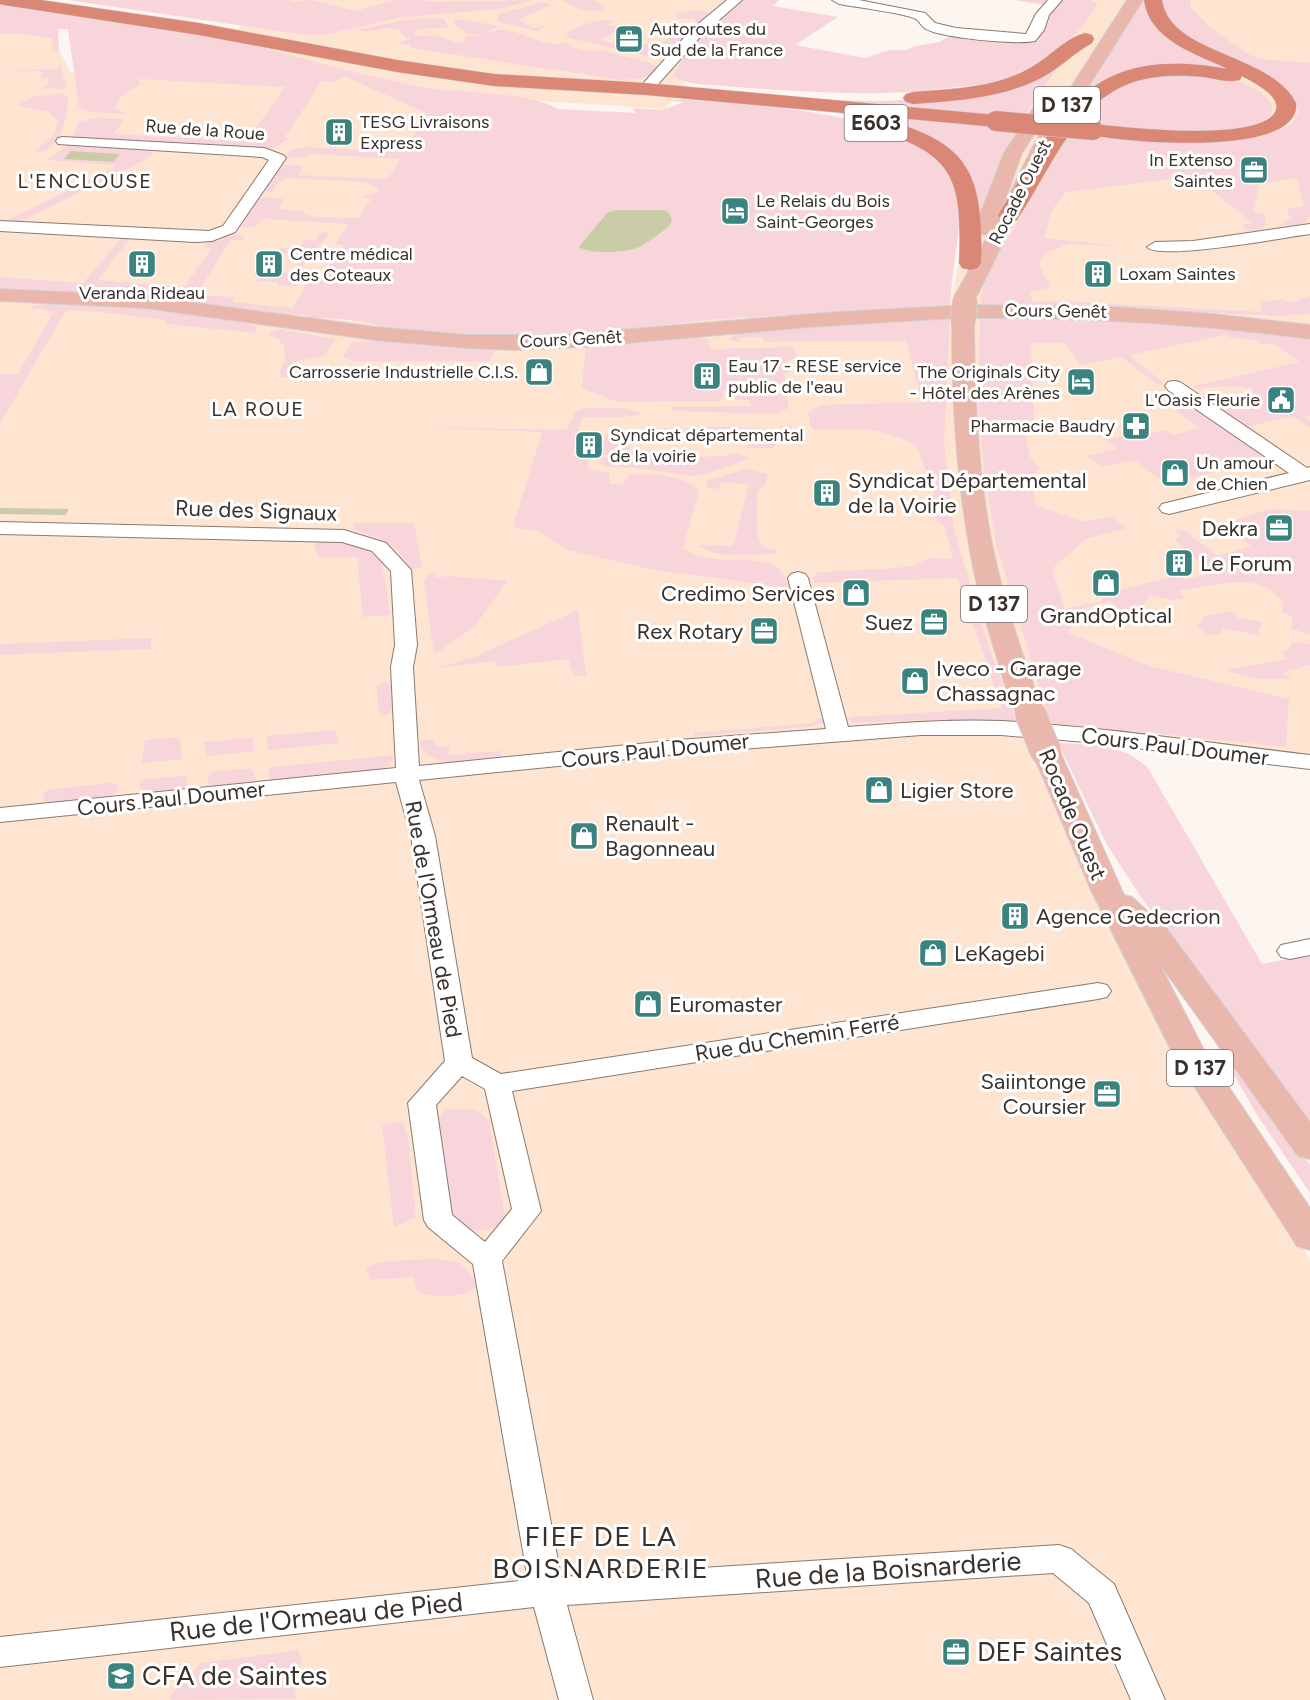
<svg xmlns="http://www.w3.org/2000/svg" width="1310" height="1700" font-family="Figtree,sans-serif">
  <rect width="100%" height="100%" fill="#fdf5f0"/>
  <path fill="#fee5d2" d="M259,0H751L665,109L437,94L380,194L294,313L406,329L596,331L731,318L950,308L960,257L1014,47L1083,0H1310V767L1028,734L1310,1260V1700H0V27H47L71,73L206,74Z"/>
  <path fill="#f8d5db" d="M68,0H289L296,2L311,0L355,11L394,0H424L428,2L533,0L500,9L402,17L324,35H306Z
    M561,0H594L605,7L603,11C587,13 575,8 561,0Z
    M737,0H779L773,6L838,17L795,45L865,58L889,50H906L915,46L940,42L956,32L1030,38L1050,6L1015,0H1091V2L1098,3C1078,41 1032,73 990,83C977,86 962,86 949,88C865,99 781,90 697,84L679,80L673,75L696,39L671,56L657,58L569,38L566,33C581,26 597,18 614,21L607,25L617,27L615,32L600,40L626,46L634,41L651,45L668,40L670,35L696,22L695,19L677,18L675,16C685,11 700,8 710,14Z
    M1141,0H1146L1147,11L1252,80L1238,76L1154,70L1075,105Z
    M1158,0H1190L1191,8L1211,28L1250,55L1261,59L1310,63V216L1302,226L1279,225L1291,217L1287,214L1289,208L1304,206L1297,178L1259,184L1253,213L1264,214L1266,224L1262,228L1266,232L1253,234L1241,225L1252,223L1194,176L1066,192L1052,210L1044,238L1121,246L1069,244L1044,254L1039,263L1044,276L1050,282L1048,288L1030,292L1033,302L1063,301L1262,312L1261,302L1284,299L1290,303L1310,296V314L1283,316L1065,307L981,308V295L989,271L1069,133C1118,135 1253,152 1290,124C1294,121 1296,117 1299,113L1297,103L1287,91L1212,53L1167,24Z
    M544,2L551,5L519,19L532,28L546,26L538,31L502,23L497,19L499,14Z
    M0,3C64,13 130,20 194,32C273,47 350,75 429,88C472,95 519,90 559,109L636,113L632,108L662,110L684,102L669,101L681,99C756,106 939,109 961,199C963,207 960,218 959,226C956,253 951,281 950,308L731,318L661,325L647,330L508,339L397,333C377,323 348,319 326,318C319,318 314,320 307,318V316L294,314L289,317L113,294L0,290V277L83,283L123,236H132L98,280L184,287L212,248L203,247L207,242L163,239L218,241L236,233L244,236L243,240H231L196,295L235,297L232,302L292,308L309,280H318L344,245L335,244L349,224L263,219L255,227H238L257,199L266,197L284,199L279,209L304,211L303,214L314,217L358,218L371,199L361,197L375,193L380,189L365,182L286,178L284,180H280L272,192L262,190L279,165H300L303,166L299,175L388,179L400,159L312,154L302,158L285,157L290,150L306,147L404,152L426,113L344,76L334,82L322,81L285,137L289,138L275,148L72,140L78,122L96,118L125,119L113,134L247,141L285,87L139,79L140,85C130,91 118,96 114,108L128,114L91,112L79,107L68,29H58L59,52H53L52,38L21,34H0Z
    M439,18L444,19L449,28L415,29V36L436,35L457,43L466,41L465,37C477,37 487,32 498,30C513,28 539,43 554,44C561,44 565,42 573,44L569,46L591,52L600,50L651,63L656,67V72L649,77L622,80L411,48L410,45H402L400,42L409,39L403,36L400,30C384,24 370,35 358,30L397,21Z
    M459,19L499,26L483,34L469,35L459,27H456L454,21Z
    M1065,57L1022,119L821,100L889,101L964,95Z
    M60,64L67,87L64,89L40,88L47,86L49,78H41L42,71H0L56,69Z
    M1162,74C1194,76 1258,73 1273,107L1270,116C1265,119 1260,124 1254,126C1213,141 1119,127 1074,124L1109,88Z
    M63,93L68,98C68,116 60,157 34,151L54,135L58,121L49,112L20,106V103L32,97Z
    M821,109L1019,127L1008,144L981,211L978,209L969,176L884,123Z
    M68,145L155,152L143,161L18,223L0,221H6L115,167L113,165L47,160Z
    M320,232L328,233V235C317,249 306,260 297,275L300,279L295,287L278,285L279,282L256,281L259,276L253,275L256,271L292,273L298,261L302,262L306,255L277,253L281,248L296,249L304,240H316Z
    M56,300C117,303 198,307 256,326L255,333L166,324L165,320L101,312L66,310L0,424V374H18L53,313L44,309H31L32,306Z
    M1056,313L1310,337V415L1304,417L1310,421V428L1293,416L1243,428L1206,397H1223L1224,402L1247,403V398H1255L1253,388L1221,386L1196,389L1194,386L1299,362L1273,343L1262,345C1250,335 1236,342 1225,335L1129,355L1164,383L1158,385L1121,357L1083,365L1078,362L1065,343H1031L1034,419L1025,426C1027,440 1026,461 1041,468L1030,477L1036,506L1084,522L1111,516L1127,528L1086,539L1052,569L1065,609L1102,601L1101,595L1171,577L1179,575L1184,580L1210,573L1174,539L1181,536L1174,531L1183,529L1217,556L1251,546L1224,527L1240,518L1270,509L1310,511V635L1292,629V616L1281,612L1284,605C1264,568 1211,586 1179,591L1185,598L1172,600L1149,595L1142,610H1120L1109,601L1066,613L1072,628L1066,632L1149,666L1289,699L1286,747L1050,723L996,544L984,469L978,404L980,316Z
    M950,317L944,440L954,530L990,650L1017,722L920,720L853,723L848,719L851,717L1002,708L957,578L814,583L813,578L816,573L825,572L896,568L915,565L929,558L953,559L944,526C933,519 929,507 925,495H935L916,445C876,426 858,428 815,430L811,427L808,413L814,408L823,405L922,402L906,341L764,342L762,337L739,338V343L729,339L735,334L767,330L918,321Z
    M279,329L336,339L324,356L294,362L289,377H278L285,359L284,346L278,339L269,335L270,332Z
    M700,337L708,339L710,349L794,347L797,359H788L790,372L784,373L789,408L774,414L672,411V407L751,406L750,400H736L733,391H723L724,397L720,401L617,402L582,388L586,345Z
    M390,341L495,348L490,361H353L343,357L351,342Z
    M1179,407L1200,412L1272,462L1273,468L1268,474L1252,464L1165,483L1134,460L1101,467L1087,456L1117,449L1105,440L1132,434L1167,431L1173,435L1200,428L1176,411Z
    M586,408H625L642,413C634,419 595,417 582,417L572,457H589L588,467L593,471L609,473L610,484L622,485L630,474C653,475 682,473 699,491L683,548C708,570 762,550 781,571C785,575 787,583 789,588L648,569L569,550L537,531L513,527L542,432L406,427L566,430L576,411Z
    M781,425L792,426V435L773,447L774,448H747L749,440L655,430L658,428L696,429L697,426L781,429Z
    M606,435L610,436L631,448L614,455H602Z
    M637,449L695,457L722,456L737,453L749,459L702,475L693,476L638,468L607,467L600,464L601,458H615Z
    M747,469L768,474L765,485L757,493V534L763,547L778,551L775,554C757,554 711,560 699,545L733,546L749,484L721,483L718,489L708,488L706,481Z
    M353,523H414L422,568L410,569C396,542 383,539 354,530Z
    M320,540C344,542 362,544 381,560L391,615L363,617L357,557L319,558L314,545Z
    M436,573L435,578L447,576L507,581L476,625L434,655L424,582L428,575Z
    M578,610L586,675L574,676L568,659L498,667L495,661L437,668L472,658Z
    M1229,611L1237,613L1236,617L1263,622L1257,635L1223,628L1221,633L1207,636L1197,626L1205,616Z
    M152,638L150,649L0,655V644Z
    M1301,642L1310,644V665L1284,672L1291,679H1257L1224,670L1287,659L1282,652L1288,651L1292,643Z
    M384,682L392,686L393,708L388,715L382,716L378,711L377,685Z
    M817,718L822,719L824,723L807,727L695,736L694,733L814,723Z
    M335,730L339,743L268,750L267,736Z
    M179,737L182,759L142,763L145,740Z
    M253,738L255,751L207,756L204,742Z
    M432,739L436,746L449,748V755L501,751L502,758C477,761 429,773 419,741Z
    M1058,743C1094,745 1121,743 1148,768L1262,964L1310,955V1124L1143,900L1107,845Z
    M395,755L389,766L368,772L270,780L268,770L272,767Z
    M251,768L256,779L254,782L213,787L208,785V776L213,772Z
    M179,776L187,777V785L183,789L146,792L140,788V780Z
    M108,783L118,784V791L111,796L46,803L42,797L47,790Z
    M1192,1003L1310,1165V1193L1257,1115Z
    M451,1109L477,1110L489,1121L506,1224L488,1230H464L452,1219L435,1122L445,1111Z
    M402,1121L408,1136L416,1217L394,1227L382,1126Z
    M438,1259L460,1263L479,1284C463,1299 437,1299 417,1291L413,1277L370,1280L366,1269C379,1258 420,1260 438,1259Z
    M298,1650L303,1662L293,1669L296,1699L172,1700L169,1697L201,1663Z"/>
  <path fill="#c9cca7" d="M71,151L120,154L113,162L64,159Z
    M616,210H664L670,214L672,222C665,230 653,239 643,245C631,253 591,255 579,247L607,213Z
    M0,508L69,509L65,515L0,514Z"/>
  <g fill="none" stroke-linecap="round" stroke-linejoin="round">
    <g stroke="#8a7a6e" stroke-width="2">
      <path id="minor" d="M727,0H742L701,36L651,92H641L639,89L641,86L691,30Z
        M832,0H859L920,12L925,13L935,23L956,28L1026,34L1036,14L1048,0H1062L1049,15L1044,30L1035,41C1016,45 942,38 926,29C922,27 920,22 916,19C905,13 854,7 839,4Z
        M63,137L264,148L283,155L286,158L235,232L212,241L195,242L0,231V221L209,231L223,226L269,160L262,157L58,144L56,141L58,138Z
        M1310,224V234C1286,237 1158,261 1147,247L1155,242L1193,241Z
        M1174,381L1180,382L1307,468L1310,467V480L1169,514L1162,512L1159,508L1162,504L1289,473L1168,390L1165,386L1168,382Z
        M0,522L344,530L386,543L411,570L417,645L413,667L419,766L678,740L826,729L788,578L791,574L798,572L805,574L808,578L848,727C899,723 951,719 1002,721C1105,727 1208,743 1310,755V769L1086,742L1001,735H921L678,754L419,780L435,836L472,1058L501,1074L1098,983L1107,985L1111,991L1107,997L1098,999L512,1091L541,1211L502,1261L561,1577L1059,1545L1071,1549L1114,1584L1165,1700H1131L1089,1603L1053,1573L567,1605L593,1700H559L534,1607L0,1667V1637L528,1580L473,1264L428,1227L424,1220L408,1103L445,1061L411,836L396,782L0,822V808L396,768L391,667L395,645L391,571L372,551L342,542L0,534ZM462,1076L485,1089L512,1209L485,1242L452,1215L436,1105Z
        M1310,939V955L1290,959L1281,957L1277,951L1281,945Z"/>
    </g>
    <g stroke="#d3d2d1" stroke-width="2">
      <path id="major" d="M1127,0H1143L1051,146L978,294L974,298L967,300L960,298L956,294L988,235L977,234L974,230L1004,153L1040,97H1052L1055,101L1022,153L1001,211L1033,146Z
        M0,289L145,296L375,327L467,335H559L837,312L970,305L1116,307L1213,314L1310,325V339C1197,324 1085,317 971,318L974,322C975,393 977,463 990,533C1001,595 1022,654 1044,713L1040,719L1030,721L1020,719C1008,701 1003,676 996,655C961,546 952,436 952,322L955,318L809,327L582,347L513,350L467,348L375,340L145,308L0,301Z
        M1046,743L1056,746L1060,752L1124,895L1132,897L1167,929L1310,1122V1159L1298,1156L1159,963L1204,1050L1310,1208V1250L1297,1246L1172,1052L1091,890L1032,752L1036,746Z"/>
    </g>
    <g stroke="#d3d2d1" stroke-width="1">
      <path id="highway" d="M0,0H41L199,23L397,60L494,74L646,83L996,115L1003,117L1006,121L1003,125L996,127L646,95L494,86L397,72L199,35L4,5L0,4Z
        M1144,0H1162C1170,55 1271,53 1296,103C1302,159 1118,142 1086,134L1083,130L1086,126L1093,124C1122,127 1264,144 1276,110C1281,95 1252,82 1242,76L1240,80C1228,83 1216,79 1204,77C1189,76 1173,75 1158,77C1080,84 1055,164 1017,220L1009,222L1001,220L998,215C1062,112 1088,44 1228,69C1196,54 1149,40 1144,0Z
        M1085,33L1092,35L1094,39L1092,43C1074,53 1060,68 1041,78C1002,98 956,101 913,104L906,102L903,98L906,94L913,92C953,89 995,88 1030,68C1049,58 1064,39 1085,33Z
        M871,116C966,140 984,167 981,263L978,268L970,270L962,268L959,263C963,172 952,153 864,126L861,122L864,118Z"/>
    </g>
    <use href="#minor" fill="#fff" fill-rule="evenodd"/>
    <use href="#major" fill="#e9b7ac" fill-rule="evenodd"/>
    <use href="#highway" fill="#db8775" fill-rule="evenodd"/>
    <g stroke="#d3d2d1" stroke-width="26" stroke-linecap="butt">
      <path id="major-bridge-far1" d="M963,322L965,301"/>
    </g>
    <g stroke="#d3d2d1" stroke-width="32" stroke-linecap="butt">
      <path id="major-bridge" d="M1030,713L1046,752"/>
    </g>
    <g stroke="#d3d2d1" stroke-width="21" stroke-linecap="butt">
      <path id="highway-bridge" d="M996,121L1093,130"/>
    </g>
    <use href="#major-bridge-far1" stroke="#e9b7ac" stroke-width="24"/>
    <use href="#major-bridge" stroke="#e9b7ac" stroke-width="30"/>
    <use href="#highway-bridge" stroke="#db8775" stroke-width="20"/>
  </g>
  <defs>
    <g id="office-square" transform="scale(1.5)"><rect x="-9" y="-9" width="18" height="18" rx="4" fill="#3b837f" stroke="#fff"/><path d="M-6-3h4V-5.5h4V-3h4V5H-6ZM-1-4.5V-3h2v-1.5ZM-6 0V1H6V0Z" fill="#fff"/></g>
    <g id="building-square" transform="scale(1.5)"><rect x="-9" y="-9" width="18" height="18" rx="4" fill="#3b837f" stroke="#fff"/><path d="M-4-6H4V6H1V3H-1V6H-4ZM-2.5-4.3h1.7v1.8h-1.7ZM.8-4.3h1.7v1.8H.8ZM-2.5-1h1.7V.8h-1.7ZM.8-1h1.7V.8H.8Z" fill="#fff"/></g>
    <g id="hotel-square" transform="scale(1.5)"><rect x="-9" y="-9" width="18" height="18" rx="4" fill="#3b837f" stroke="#fff"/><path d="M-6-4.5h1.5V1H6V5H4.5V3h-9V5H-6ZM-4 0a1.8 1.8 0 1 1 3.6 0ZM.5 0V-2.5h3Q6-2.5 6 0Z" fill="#fff"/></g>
    <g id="shop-square" transform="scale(1.5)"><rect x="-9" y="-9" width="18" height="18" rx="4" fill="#3b837f" stroke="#fff"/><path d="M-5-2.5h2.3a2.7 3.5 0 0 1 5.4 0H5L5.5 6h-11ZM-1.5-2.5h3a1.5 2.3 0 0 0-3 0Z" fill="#fff"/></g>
    <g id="civic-square" transform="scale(1.5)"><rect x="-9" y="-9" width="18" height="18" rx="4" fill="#3b837f" stroke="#fff"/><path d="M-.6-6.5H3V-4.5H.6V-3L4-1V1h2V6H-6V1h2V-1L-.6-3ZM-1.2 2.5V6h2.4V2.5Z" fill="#fff"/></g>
    <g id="pharmacy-square" transform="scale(1.5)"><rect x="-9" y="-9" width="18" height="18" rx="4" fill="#3b837f" stroke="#fff"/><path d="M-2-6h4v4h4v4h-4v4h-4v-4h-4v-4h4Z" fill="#fff"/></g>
    <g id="university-square" transform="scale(1.5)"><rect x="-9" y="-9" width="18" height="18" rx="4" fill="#3b837f" stroke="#fff"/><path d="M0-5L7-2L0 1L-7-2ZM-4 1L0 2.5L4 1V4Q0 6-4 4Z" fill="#fff"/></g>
  </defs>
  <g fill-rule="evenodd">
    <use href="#office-square" x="629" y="39"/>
    <use href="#building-square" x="339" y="132"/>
    <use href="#office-square" x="1254" y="170"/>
    <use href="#hotel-square" x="735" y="211"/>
    <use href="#building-square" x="142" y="264"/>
    <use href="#building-square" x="269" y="264"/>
    <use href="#building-square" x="1098" y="274"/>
    <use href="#shop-square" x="539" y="372"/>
    <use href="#building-square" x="707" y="376"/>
    <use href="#hotel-square" x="1081" y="382"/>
    <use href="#civic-square" x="1281" y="400"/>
    <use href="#pharmacy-square" x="1136" y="426"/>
    <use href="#building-square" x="589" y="445"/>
    <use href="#shop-square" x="1175" y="473"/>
    <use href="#building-square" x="827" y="493"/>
    <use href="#office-square" x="1279" y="528"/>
    <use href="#building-square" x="1179" y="563"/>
    <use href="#shop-square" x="1106" y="583"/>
    <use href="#shop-square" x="856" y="593"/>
    <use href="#office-square" x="934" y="622"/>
    <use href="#office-square" x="764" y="631"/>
    <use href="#shop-square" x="915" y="681"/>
    <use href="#shop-square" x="879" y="790"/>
    <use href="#shop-square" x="584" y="836"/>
    <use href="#building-square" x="1015" y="916"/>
    <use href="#shop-square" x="933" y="953"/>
    <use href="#shop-square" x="648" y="1004"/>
    <use href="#office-square" x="1107" y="1094"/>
    <use href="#office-square" x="956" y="1652"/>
    <use href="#university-square" x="121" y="1676"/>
  </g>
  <g text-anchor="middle" stroke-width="6" stroke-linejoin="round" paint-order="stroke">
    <g font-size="18" fill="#38312c" stroke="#fff" text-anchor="start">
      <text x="650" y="35">Autoroutes du<tspan x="650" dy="21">Sud de la France</tspan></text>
      <text x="360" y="128">TESG Livraisons<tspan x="360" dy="21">Express</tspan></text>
      <text x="1233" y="166" text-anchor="end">In Extenso<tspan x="1233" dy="21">Saintes</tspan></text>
      <text x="756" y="207">Le Relais du Bois<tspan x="756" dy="21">Saint-Georges</tspan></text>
      <text x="290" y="260">Centre médical<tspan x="290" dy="21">des Coteaux</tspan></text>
      <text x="1119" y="280">Loxam Saintes</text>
      <text x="142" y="299" text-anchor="middle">Veranda Rideau</text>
      <text x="728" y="372">Eau 17 - RESE service<tspan x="728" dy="21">public de l'eau</tspan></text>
      <text x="518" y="378" text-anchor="end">Carrosserie Industrielle C.I.S.</text>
      <text x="1060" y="378" text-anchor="end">The Originals City<tspan x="1060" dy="21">- Hôtel des Arènes</tspan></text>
      <text x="1260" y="406" text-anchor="end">L'Oasis Fleurie</text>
      <text x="1115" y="432" text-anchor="end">Pharmacie Baudry</text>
      <text x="610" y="441">Syndicat départemental<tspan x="610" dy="21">de la voirie</tspan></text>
      <text x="1196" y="469">Un amour<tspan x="1196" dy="21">de Chien</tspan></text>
    </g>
    <g font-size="18" fill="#38312c" stroke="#fff">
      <text transform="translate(205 130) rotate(4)" y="6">Rue de la Roue</text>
      <text transform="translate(1020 192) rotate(-63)" y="6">Rocade Ouest</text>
      <text transform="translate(1056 311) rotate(1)" y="6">Cours Genêt</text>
      <text transform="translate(571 339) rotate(-3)" y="6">Cours Genêt</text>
    </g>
    <g font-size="20" letter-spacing="1.5" fill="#38312c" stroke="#fff">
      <text x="85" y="188">L'ENCLOUSE</text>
      <text x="258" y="416">LA ROUE</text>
    </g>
    <g fill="#fff" stroke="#746f6b" stroke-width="1.5">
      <rect x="1034" y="87" width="66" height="36" rx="4.5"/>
      <rect x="844.5" y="105" width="63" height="36" rx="4.5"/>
      <rect x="961" y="586" width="66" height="36" rx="4.5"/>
      <rect x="1167" y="1050" width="66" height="36" rx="4.5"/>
    </g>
    <g font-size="21" font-weight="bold" fill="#38312c">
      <text x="1067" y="112">D 137</text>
      <text x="876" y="130">E603</text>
      <text x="994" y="611">D 137</text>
      <text x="1200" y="1075">D 137</text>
    </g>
    <g font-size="22" fill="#38312c" stroke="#fff" text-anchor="start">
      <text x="848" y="488">Syndicat Départemental<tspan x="848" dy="25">de la Voirie</tspan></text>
      <text x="1258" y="536" text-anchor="end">Dekra</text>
      <text x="1200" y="571">Le Forum</text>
      <text x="835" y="601" text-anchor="end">Credimo Services</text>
      <text x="1106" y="623" text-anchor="middle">GrandOptical</text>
      <text x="913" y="630" text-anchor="end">Suez</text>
      <text x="743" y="639" text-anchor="end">Rex Rotary</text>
      <text x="936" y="676">Iveco - Garage<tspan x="936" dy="25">Chassagnac</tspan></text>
      <text x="900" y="798">Ligier Store</text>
      <text x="605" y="831">Renault -<tspan x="605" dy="25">Bagonneau</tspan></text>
      <text x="1036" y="924">Agence Gedecrion</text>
      <text x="954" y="961">LeKagebi</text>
      <text x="669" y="1012">Euromaster</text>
      <text x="1086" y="1089" text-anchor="end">Saiintonge<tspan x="1086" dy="25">Coursier</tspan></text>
    </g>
    <g font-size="22" fill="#38312c" stroke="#fff">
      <text transform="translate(256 510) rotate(2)" y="8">Rue des Signaux</text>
      <text transform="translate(1175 746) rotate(7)" y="8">Cours Paul Doumer</text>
      <text transform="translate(655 750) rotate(-6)" y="8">Cours Paul Doumer</text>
      <text transform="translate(171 798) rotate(-6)" y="8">Cours Paul Doumer</text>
      <text transform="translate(1073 814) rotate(67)" y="8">Rocade Ouest</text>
      <text transform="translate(434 919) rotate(80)" y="8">Rue de l'Ormeau de Pied</text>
      <text transform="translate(797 1037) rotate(-9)" y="8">Rue du Chemin Ferré</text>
    </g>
    <g font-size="27" fill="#38312c" stroke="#fff">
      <text transform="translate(888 1570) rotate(-4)" y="9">Rue de la Boisnarderie</text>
      <text transform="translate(316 1617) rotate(-6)" y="9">Rue de l'Ormeau de Pied</text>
    </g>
    <g font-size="27" fill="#38312c" stroke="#fff" text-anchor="start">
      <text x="977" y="1661">DEF Saintes</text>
      <text x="142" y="1685">CFA de Saintes</text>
    </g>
    <g font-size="28" letter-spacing="1.5" fill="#38312c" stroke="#fff">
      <text x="601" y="1546">FIEF DE LA<tspan x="601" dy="32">BOISNARDERIE</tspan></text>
    </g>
  </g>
</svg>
